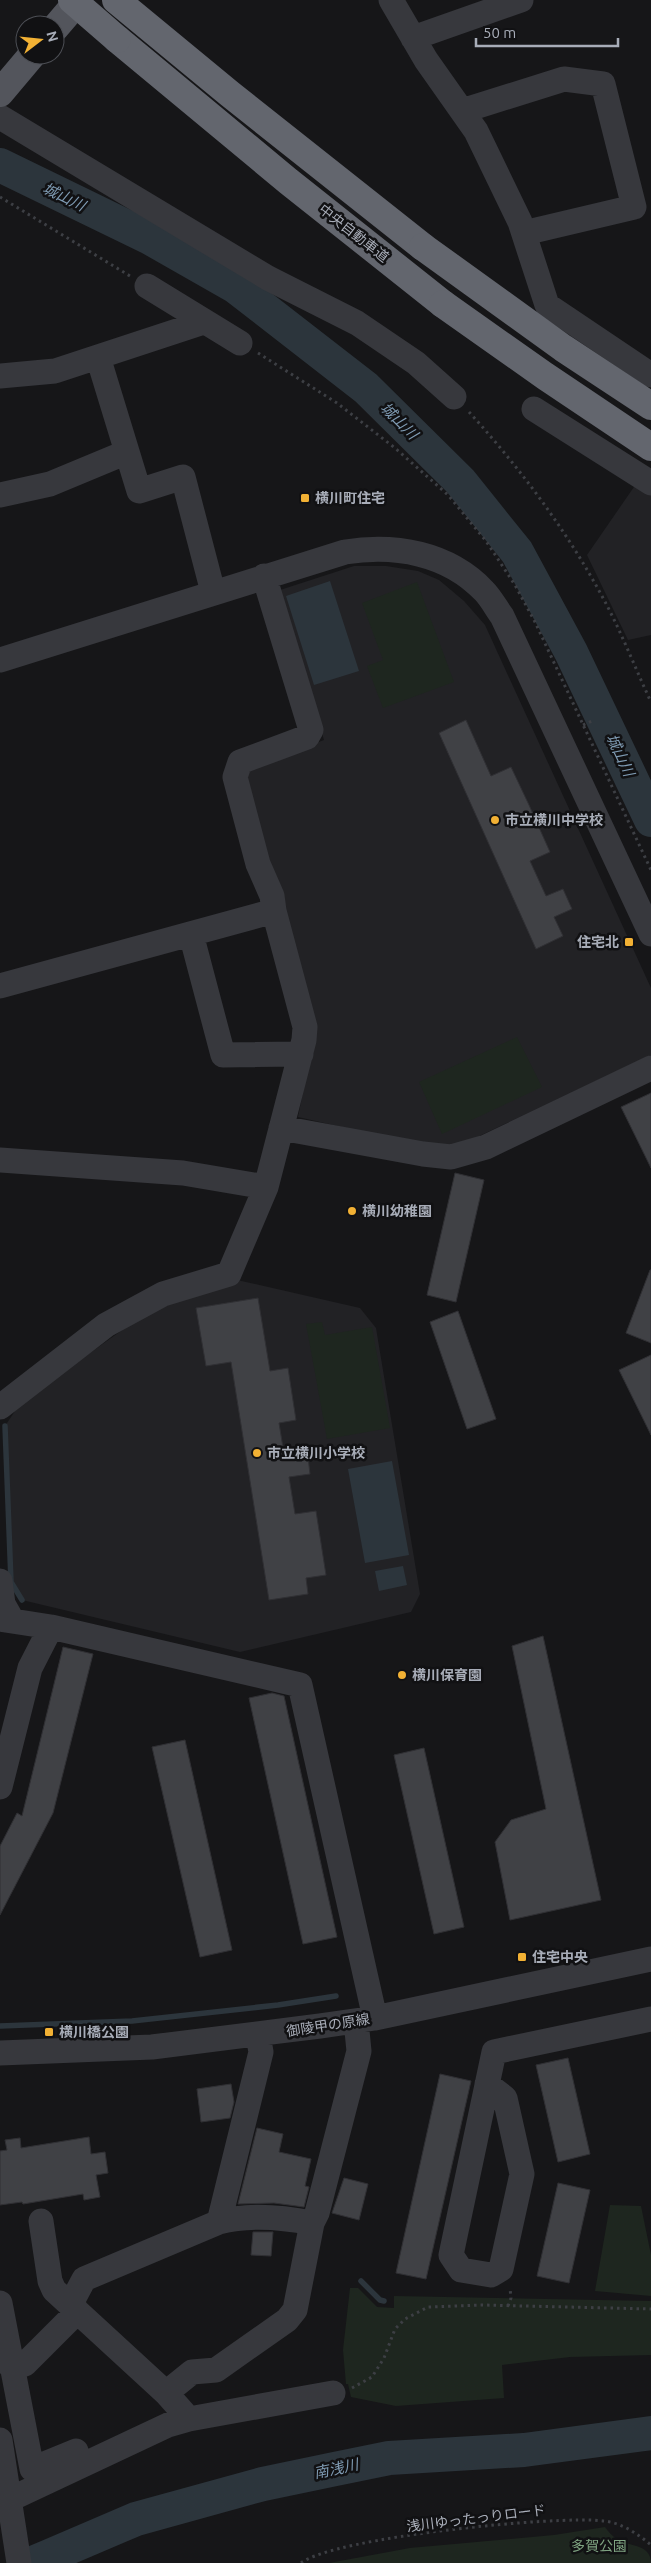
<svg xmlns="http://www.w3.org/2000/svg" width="651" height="2563" font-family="Ubuntu,'Noto Sans JP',sans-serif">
  <rect width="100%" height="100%" fill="#161618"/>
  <path fill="#222225" d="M636,484L651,494V635L628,640L587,555Z
    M354,566H386L418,571L439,580L464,601L485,625L651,988V1055L473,1139L447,1147L421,1145L298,1117L315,1032L246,780L250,768L324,740L277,591Z
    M237,1280L360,1308L376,1328L420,1594L411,1612L240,1652L22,1600L11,1582L5,1426L21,1402L135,1321L175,1298Z"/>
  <path fill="#1e261f" d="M417,582L454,682L383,708L367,666L383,660L362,603Z
    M517,1037L542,1087L442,1134L419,1082Z
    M322,1322L325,1335L372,1327L390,1428L327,1439L306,1324Z
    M610,2205L641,2206L651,2255V2296L595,2291Z
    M350,2288H358L377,2307L394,2308V2296L651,2301V2355L570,2357L502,2365L504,2398L396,2406L351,2397L348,2384H346L343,2350Z
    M605,2527C608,2531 612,2536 617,2539C630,2547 651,2544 651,2563H329L410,2548L554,2535Z"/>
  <path fill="#2c353c" d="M330,581L359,671L314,685L286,596Z
    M392,1461L409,1555L365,1563L348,1469Z
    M403,1566L407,1585L379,1591L375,1571Z"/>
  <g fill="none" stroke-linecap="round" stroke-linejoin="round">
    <path stroke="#2c353c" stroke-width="5.5" d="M5,1426L11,1582L22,1600
      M0,2026L132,2021L278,2005L336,1996
      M361,2281L380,2300L384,2301"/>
    <path stroke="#2c353c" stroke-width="34" d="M0,165L150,238L236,287L366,388L460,481L517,552L571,652L651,820
      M33,2563L136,2519L263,2484L335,2469L389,2458L524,2450L651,2433"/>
  </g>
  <path fill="#404145" stroke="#303034" d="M466,720L491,776L511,767L529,805L550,852L530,861L546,896L563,889L572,909L554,917L563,936L536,949L439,733Z
    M651,1093V1168L621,1107Z
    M455,1173L484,1180L456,1302L427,1295Z
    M650,1270H651V1343L626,1333Z
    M258,1298L270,1371L288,1368L296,1420L279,1423L285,1460L308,1457L310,1474L289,1477L295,1514L316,1511L326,1575L306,1578L308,1594L269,1600L231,1362L206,1366L196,1308Z
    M458,1311L496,1419L467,1429L430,1322Z
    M651,1355V1435L619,1370Z
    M543,1636L601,1900L510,1920L495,1842L511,1820L546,1809L512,1646Z
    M63,1647L93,1654L53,1813L0,1915V1846L17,1813L22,1816Z
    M272,1693L284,1696L337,1937L303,1944L249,1698Z
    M185,1740L232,1950L200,1957L152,1747Z
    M424,1748L464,1927L434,1934L394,1755Z
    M568,2058L590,2154L558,2162L536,2065Z
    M440,2074L471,2081L426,2279L396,2273Z
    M231,2084L234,2102L230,2118L201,2122L197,2089Z
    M257,2128L283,2134L279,2152L311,2159L305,2186L309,2187L304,2207L274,2203L238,2204Z
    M89,2137L91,2154L105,2152L108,2173L96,2175L100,2197L84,2200L83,2194L23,2204L22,2202L0,2205V2151L7,2150L5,2140L20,2138L21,2148Z
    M344,2178L368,2184L359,2220L332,2213Z
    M558,2183L590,2190L569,2283L537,2276Z
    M253,2232H273L271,2256L251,2255Z"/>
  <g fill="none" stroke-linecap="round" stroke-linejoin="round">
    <path stroke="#3d3f44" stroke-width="3" stroke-dasharray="2.5 4" stroke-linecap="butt" d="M0,197L130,276
      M258,353L337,403L395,448L448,495L486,541L515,585L535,622L651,870
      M469,412C520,468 567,531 603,598C621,631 635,668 651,702
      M583,725L592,721
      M508,2306L511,2298L510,2288
      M352,2388L372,2377L384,2358L395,2329L405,2319L428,2307L482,2305L651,2309
      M301,2563C335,2537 558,2515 604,2521C622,2523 638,2534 651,2545"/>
    <path stroke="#37383d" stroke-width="25" d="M391,0L426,60L476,131L520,222L547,305L651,375
      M413,38L521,0
      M462,111L564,79L603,84L634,207L524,233
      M0,117L268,278L357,323L416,363L454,397
      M147,286L240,343
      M98,357L139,491L183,477L213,592
      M0,376L55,371L204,322
      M534,409L651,483
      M0,495L50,484L127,452
      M0,660L345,552C395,544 448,553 484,591C491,598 496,608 502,616L651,934
      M191,934L223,1055L301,1054
      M0,986L274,911
      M281,1128L423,1154L451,1157L486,1147L651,1068
      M0,1160L183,1173L266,1187
      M0,1407L106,1325L163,1294L229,1274L266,1187L304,1040L305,1027L274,911L272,896L258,864L235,777L240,762L307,737L311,730L264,576
      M0,1581L3,1604L12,1620
      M0,1619L51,1627L300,1685L375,2018
      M0,1787L30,1668L51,1627
      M0,2053L152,2047L320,2026L375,2018L651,1959
      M487,2084L505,2098L522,2174L501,2269L491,2275L461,2270L451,2255L494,2052L651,2019
      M41,2221L50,2281L54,2290L166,2393
      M219,2222L261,2052L258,2035
      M0,2303L32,2469L76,2451
      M11,2367L25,2364L73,2316L74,2298L84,2279L219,2222C249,2214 282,2217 312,2223
      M189,2419L166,2393L192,2372L216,2370L287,2320L295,2310L312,2223L317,2213L359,2051L356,2021
      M0,2440L19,2563
      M0,2504L168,2425L189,2419L333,2393"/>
    <path stroke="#53555c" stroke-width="28" d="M55,28L79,0
      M0,93L32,55"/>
    <path stroke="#63666e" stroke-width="28" d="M116,0L230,94L423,247
      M117,39L288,181L443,304"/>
    <path stroke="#63666e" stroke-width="28" d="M72,0L117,39
      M423,247L563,348L651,406
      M443,304L545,376L651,447"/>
  </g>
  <g fill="#f2b134" stroke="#111113" stroke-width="2">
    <rect x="300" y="493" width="10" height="10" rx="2.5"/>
    <circle cx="495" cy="820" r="5"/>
    <rect x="624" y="937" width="10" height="10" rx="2.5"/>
    <circle cx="352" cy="1211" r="5"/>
    <circle cx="257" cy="1453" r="5"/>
    <circle cx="402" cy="1675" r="5"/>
    <rect x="517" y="1952" width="10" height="10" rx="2.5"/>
    <rect x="44" y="2027" width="10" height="10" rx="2.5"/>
  </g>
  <g text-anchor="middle" stroke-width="5" stroke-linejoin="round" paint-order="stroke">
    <g font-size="14" fill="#a8adb8" stroke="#111113">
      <text transform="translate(354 233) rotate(38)" y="5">中央自動車道</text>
      <text transform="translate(328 2025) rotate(-9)" y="5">御陵甲の原線</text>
      <text transform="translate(476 2518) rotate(-7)" y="5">浅川ゆったっりロード</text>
    </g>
    <g font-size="14" font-weight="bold" fill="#a8adb8" stroke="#111113" text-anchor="start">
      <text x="315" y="503">横川町住宅</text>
      <text x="505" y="825">市立横川中学校</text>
      <text x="619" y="947" text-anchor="end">住宅北</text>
      <text x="362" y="1216">横川幼稚園</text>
      <text x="267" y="1458">市立横川小学校</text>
      <text x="412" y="1680">横川保育園</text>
      <text x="532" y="1962">住宅中央</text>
      <text x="59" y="2037">横川橋公園</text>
    </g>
    <g font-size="14" fill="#7fa381" stroke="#111113">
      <text x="599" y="2551">多賀公園</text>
    </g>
    <g font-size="15" font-style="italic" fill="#7f9bb3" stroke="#111113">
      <text transform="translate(64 197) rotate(26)" y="5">城山川</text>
      <text transform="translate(399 421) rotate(45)" y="5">城山川</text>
      <text transform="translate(620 755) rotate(65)" y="5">城山川</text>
      <text transform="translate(336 2469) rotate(-12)" y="5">南浅川</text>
    </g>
  </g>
  <g transform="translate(40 40) rotate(74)"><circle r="24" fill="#111113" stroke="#4d4f55"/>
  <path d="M0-4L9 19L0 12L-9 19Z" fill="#f2b134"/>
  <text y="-8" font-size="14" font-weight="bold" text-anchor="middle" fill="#a8adb8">N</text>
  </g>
  <path d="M476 38v8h142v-8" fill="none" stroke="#a8adb8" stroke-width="2.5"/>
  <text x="483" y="38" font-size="15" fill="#a8adb8" stroke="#111113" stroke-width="4" paint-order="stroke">50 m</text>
</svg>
